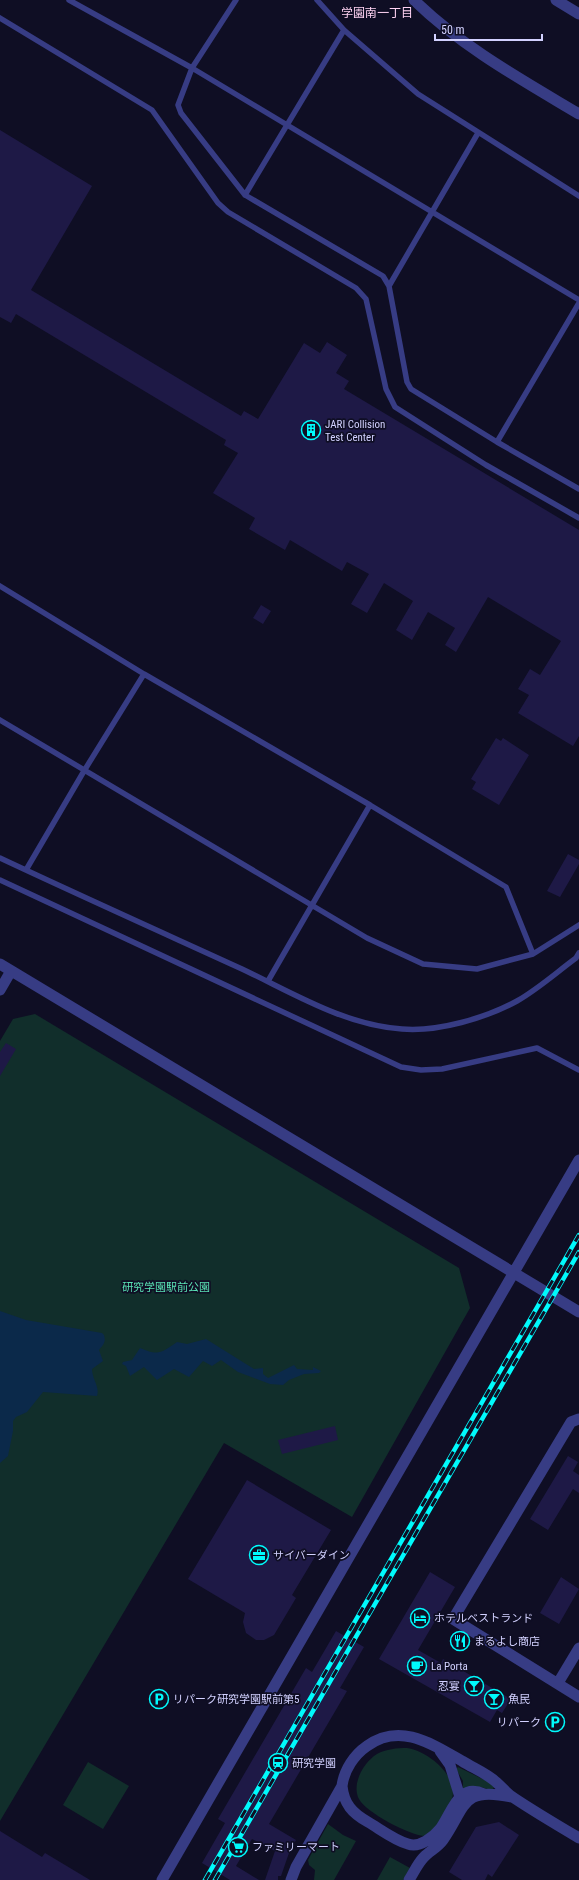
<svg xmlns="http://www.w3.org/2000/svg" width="579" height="1880" font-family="'Roboto Condensed','Noto Sans JP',sans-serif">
  <rect width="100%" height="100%" fill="#0f0e24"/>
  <path fill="#112e2b" d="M35,1014L459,1268L470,1308L352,1517L224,1443L0,1821V1041L13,1019Z
    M407,1748C427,1751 459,1775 452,1799C451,1804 446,1810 443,1815C437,1825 434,1830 425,1836C411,1836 365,1812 359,1799C351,1784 364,1762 377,1754C386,1749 397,1748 407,1748Z
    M88,1762L129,1786L103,1829L63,1805Z
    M458,1767L495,1785L492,1791C482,1786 475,1787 463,1789V1781L456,1769Z
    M328,1824L343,1835L356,1841L334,1880H314L315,1870L309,1865L308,1860Z
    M390,1857L410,1868L403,1880H377Z"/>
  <path fill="#0b294a" d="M0,1311L26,1320L102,1333L104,1335C106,1342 104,1344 99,1350L103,1361L92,1369C92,1379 100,1387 97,1396L43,1392L27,1412L16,1417L13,1421V1431L8,1456L0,1463Z
    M206,1339L254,1369L263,1368V1374L268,1378L294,1365L297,1369L313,1370V1367L321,1371L319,1373L304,1374L289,1380L283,1385L270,1384L238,1372L221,1360L212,1366L203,1361L189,1377L174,1369L157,1380L144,1367L130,1376L126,1366L122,1364L123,1362L132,1360L140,1348C159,1356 161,1353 177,1342L187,1344Z"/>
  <path fill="#1e1946" d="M0,130L92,186L31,290L241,416L244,411L258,419L304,343L320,353L327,342L347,355L336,373L349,381L344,389L579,530V736L573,746L518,713L529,695L518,689L530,669L540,675L561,641L488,597L456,652L445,645L455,628L428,612L412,640L396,630L413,601L384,583L367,613L351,604L369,574L347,562L342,571L290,540L285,550L249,529L255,518L213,493L238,453L224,445L226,440L16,314L11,323L0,317Z
    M261,605L271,611L263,624L253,618Z
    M496,738L501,741L503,738L529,755L499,805L472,789L476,782L471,779Z
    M568,854L579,860V864L560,897L547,891Z
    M6,1043L16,1049L0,1076V1052Z
    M335,1426L338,1440L282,1454L278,1440Z
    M568,1456L578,1462L573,1471L579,1475V1493L573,1489L548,1530L530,1519Z
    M247,1480L331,1530L292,1595L296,1598L274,1635L264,1640H256L246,1633L243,1622L245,1613L188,1579Z
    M430,1572L455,1587L418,1650L441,1663L443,1659L511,1699L502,1713L497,1710L490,1722L379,1659Z
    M561,1577L579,1589L559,1624L540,1613Z
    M336,1631L364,1647L340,1688L347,1691L269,1824L296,1840L289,1853L281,1876H278V1880H265L275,1851L252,1839L236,1866L259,1880H230L202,1863L225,1823L218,1819L306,1668L312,1672Z
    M499,1822L519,1835L492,1877L488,1874L485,1880H462L449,1872L476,1827Z
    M0,1831L42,1857L45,1853L90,1880H0Z"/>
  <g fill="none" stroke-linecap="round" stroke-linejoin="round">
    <path stroke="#373c84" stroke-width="5.5" d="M69,0L192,68L579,300
      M236,0L192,68L178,105L181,113L245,195
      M317,0L344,30L418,94L579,196
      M0,18L152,110L218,203L228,212L356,288L366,299L386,389L395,407L486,465L579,518
      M344,30L245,195L383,276L389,286
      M478,133L389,286L407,382L411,389L497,442L579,489
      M497,442L579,303
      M0,586L144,674L370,805L268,981
      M0,720L367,938L423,964L477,969L533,954L579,925
      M370,805L506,887L533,954
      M0,858C81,896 161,932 242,969C293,993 344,1025 402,1029C438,1032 486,1018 517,1001C538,989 557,972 576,958L579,953
      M26,870L84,771L144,674
      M0,880L401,1067L421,1070L442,1069L537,1048L579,1070"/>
    <path stroke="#373c84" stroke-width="11" d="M556,0L579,14
      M579,1419L571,1422L453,1619L579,1697
      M558,1683L579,1648"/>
    <path stroke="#373c84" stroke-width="11" d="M414,0C462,47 522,80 579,114
      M0,964L579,1312
      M0,990L11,971
      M440,1751L450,1765L460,1797
      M342,1786C344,1804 352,1813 368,1822C380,1829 394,1840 408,1844C414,1846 421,1844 426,1841C431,1838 436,1834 440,1829C452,1813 458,1782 484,1794
      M162,1880L579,1160
      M291,1880L296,1867L342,1786C344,1770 354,1755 367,1746C400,1722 432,1744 462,1761C473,1768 486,1773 496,1782C502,1787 507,1794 514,1798C535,1812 557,1825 579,1838
      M409,1880C414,1872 418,1863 424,1857C430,1851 438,1847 443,1840C466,1807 461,1786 511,1797"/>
    <g stroke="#00fafc" stroke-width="4.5">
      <path id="rail" d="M205,1880L579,1235
        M215,1880L579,1252"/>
    </g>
    <use href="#rail" stroke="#0f0e24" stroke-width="3" stroke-dasharray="9" stroke-linecap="butt"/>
  </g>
  <defs>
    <g id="building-ring" transform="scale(1)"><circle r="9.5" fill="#0f0e24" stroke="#00fafc" stroke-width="1.5"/><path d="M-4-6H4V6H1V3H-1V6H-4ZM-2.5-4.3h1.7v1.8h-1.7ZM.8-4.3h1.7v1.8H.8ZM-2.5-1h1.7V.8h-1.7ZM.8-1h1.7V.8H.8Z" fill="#00fafc"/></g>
    <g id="office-ring" transform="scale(1)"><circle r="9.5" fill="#0f0e24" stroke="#00fafc" stroke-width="1.5"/><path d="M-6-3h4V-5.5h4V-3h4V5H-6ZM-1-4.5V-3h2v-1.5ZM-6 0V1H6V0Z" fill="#00fafc"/></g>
    <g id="hotel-ring" transform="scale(1)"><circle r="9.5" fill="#0f0e24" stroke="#00fafc" stroke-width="1.5"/><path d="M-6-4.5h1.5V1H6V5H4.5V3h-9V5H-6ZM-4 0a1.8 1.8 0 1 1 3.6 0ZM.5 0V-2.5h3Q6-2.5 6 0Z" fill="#00fafc"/></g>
    <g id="restaurant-ring" transform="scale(1)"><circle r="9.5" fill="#0f0e24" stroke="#00fafc" stroke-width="1.5"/><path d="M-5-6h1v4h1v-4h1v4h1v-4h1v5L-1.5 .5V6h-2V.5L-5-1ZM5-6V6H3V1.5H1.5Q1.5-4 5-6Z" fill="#00fafc"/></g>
    <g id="cafe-ring" transform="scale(1)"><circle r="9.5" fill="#0f0e24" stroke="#00fafc" stroke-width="1.5"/><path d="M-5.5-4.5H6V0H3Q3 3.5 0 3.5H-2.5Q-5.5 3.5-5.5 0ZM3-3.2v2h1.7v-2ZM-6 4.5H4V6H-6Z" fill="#00fafc"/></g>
    <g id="bar-ring" transform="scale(1)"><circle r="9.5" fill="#0f0e24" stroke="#00fafc" stroke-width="1.5"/><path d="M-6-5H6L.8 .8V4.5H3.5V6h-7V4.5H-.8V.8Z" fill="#00fafc"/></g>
    <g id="parking-ring" transform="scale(1)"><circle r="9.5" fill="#0f0e24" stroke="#00fafc" stroke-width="1.5"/><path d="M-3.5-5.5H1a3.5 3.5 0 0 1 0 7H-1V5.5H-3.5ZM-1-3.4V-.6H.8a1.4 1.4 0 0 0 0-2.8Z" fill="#00fafc"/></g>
    <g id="station-ring" transform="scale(1)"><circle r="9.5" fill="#0f0e24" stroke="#00fafc" stroke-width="1.5"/><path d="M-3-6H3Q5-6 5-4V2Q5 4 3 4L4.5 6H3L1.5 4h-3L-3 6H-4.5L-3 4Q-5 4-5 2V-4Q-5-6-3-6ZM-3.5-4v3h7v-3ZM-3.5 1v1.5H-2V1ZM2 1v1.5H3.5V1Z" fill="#00fafc"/></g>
    <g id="supermarket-ring" transform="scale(1)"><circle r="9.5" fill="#0f0e24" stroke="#00fafc" stroke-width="1.5"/><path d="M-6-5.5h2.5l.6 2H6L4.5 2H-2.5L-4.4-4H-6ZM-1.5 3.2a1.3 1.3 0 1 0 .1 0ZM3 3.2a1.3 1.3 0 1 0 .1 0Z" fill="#00fafc"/></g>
  </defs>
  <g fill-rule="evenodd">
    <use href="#building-ring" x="311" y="430"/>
    <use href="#office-ring" x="259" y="1555"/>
    <use href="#hotel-ring" x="420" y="1618"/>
    <use href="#restaurant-ring" x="460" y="1641"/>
    <use href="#cafe-ring" x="417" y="1666"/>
    <use href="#bar-ring" x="474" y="1686"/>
    <use href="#parking-ring" x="159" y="1699"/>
    <use href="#bar-ring" x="494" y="1699"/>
    <use href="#parking-ring" x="555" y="1722"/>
    <use href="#station-ring" x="278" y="1763"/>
    <use href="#supermarket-ring" x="238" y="1847"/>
  </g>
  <g text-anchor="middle" stroke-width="3.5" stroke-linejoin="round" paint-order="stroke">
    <g font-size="11" fill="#d2d1ff" stroke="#0f0e24" text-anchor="start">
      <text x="325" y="428">JARI Collision<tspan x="325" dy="13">Test Center</tspan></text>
      <text x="273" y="1559">サイバーダイン</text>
      <text x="434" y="1622">ホテルベストランド</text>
      <text x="474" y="1645">まるよし商店</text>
      <text x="431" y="1670">La Porta</text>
      <text x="460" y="1690" text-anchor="end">忍宴</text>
      <text x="173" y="1703">リパーク研究学園駅前第5</text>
      <text x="508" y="1703">魚民</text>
      <text x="541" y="1726" text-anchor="end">リパーク</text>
      <text x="292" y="1767">研究学園</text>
      <text x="252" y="1851">ファミリーマート</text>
    </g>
    <g font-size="11" fill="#5ae2b4" stroke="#0f0e24">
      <text x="166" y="1291">研究学園駅前公園</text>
    </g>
    <g font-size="12" fill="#ffd3f3" stroke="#0f0e24">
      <text x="377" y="17">学園南一丁目</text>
    </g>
  </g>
  <path d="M435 34v6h107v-6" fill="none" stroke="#d2d1ff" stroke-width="2"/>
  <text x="441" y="34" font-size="12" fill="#d2d1ff" stroke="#0f0e24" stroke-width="3" paint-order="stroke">50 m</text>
</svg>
